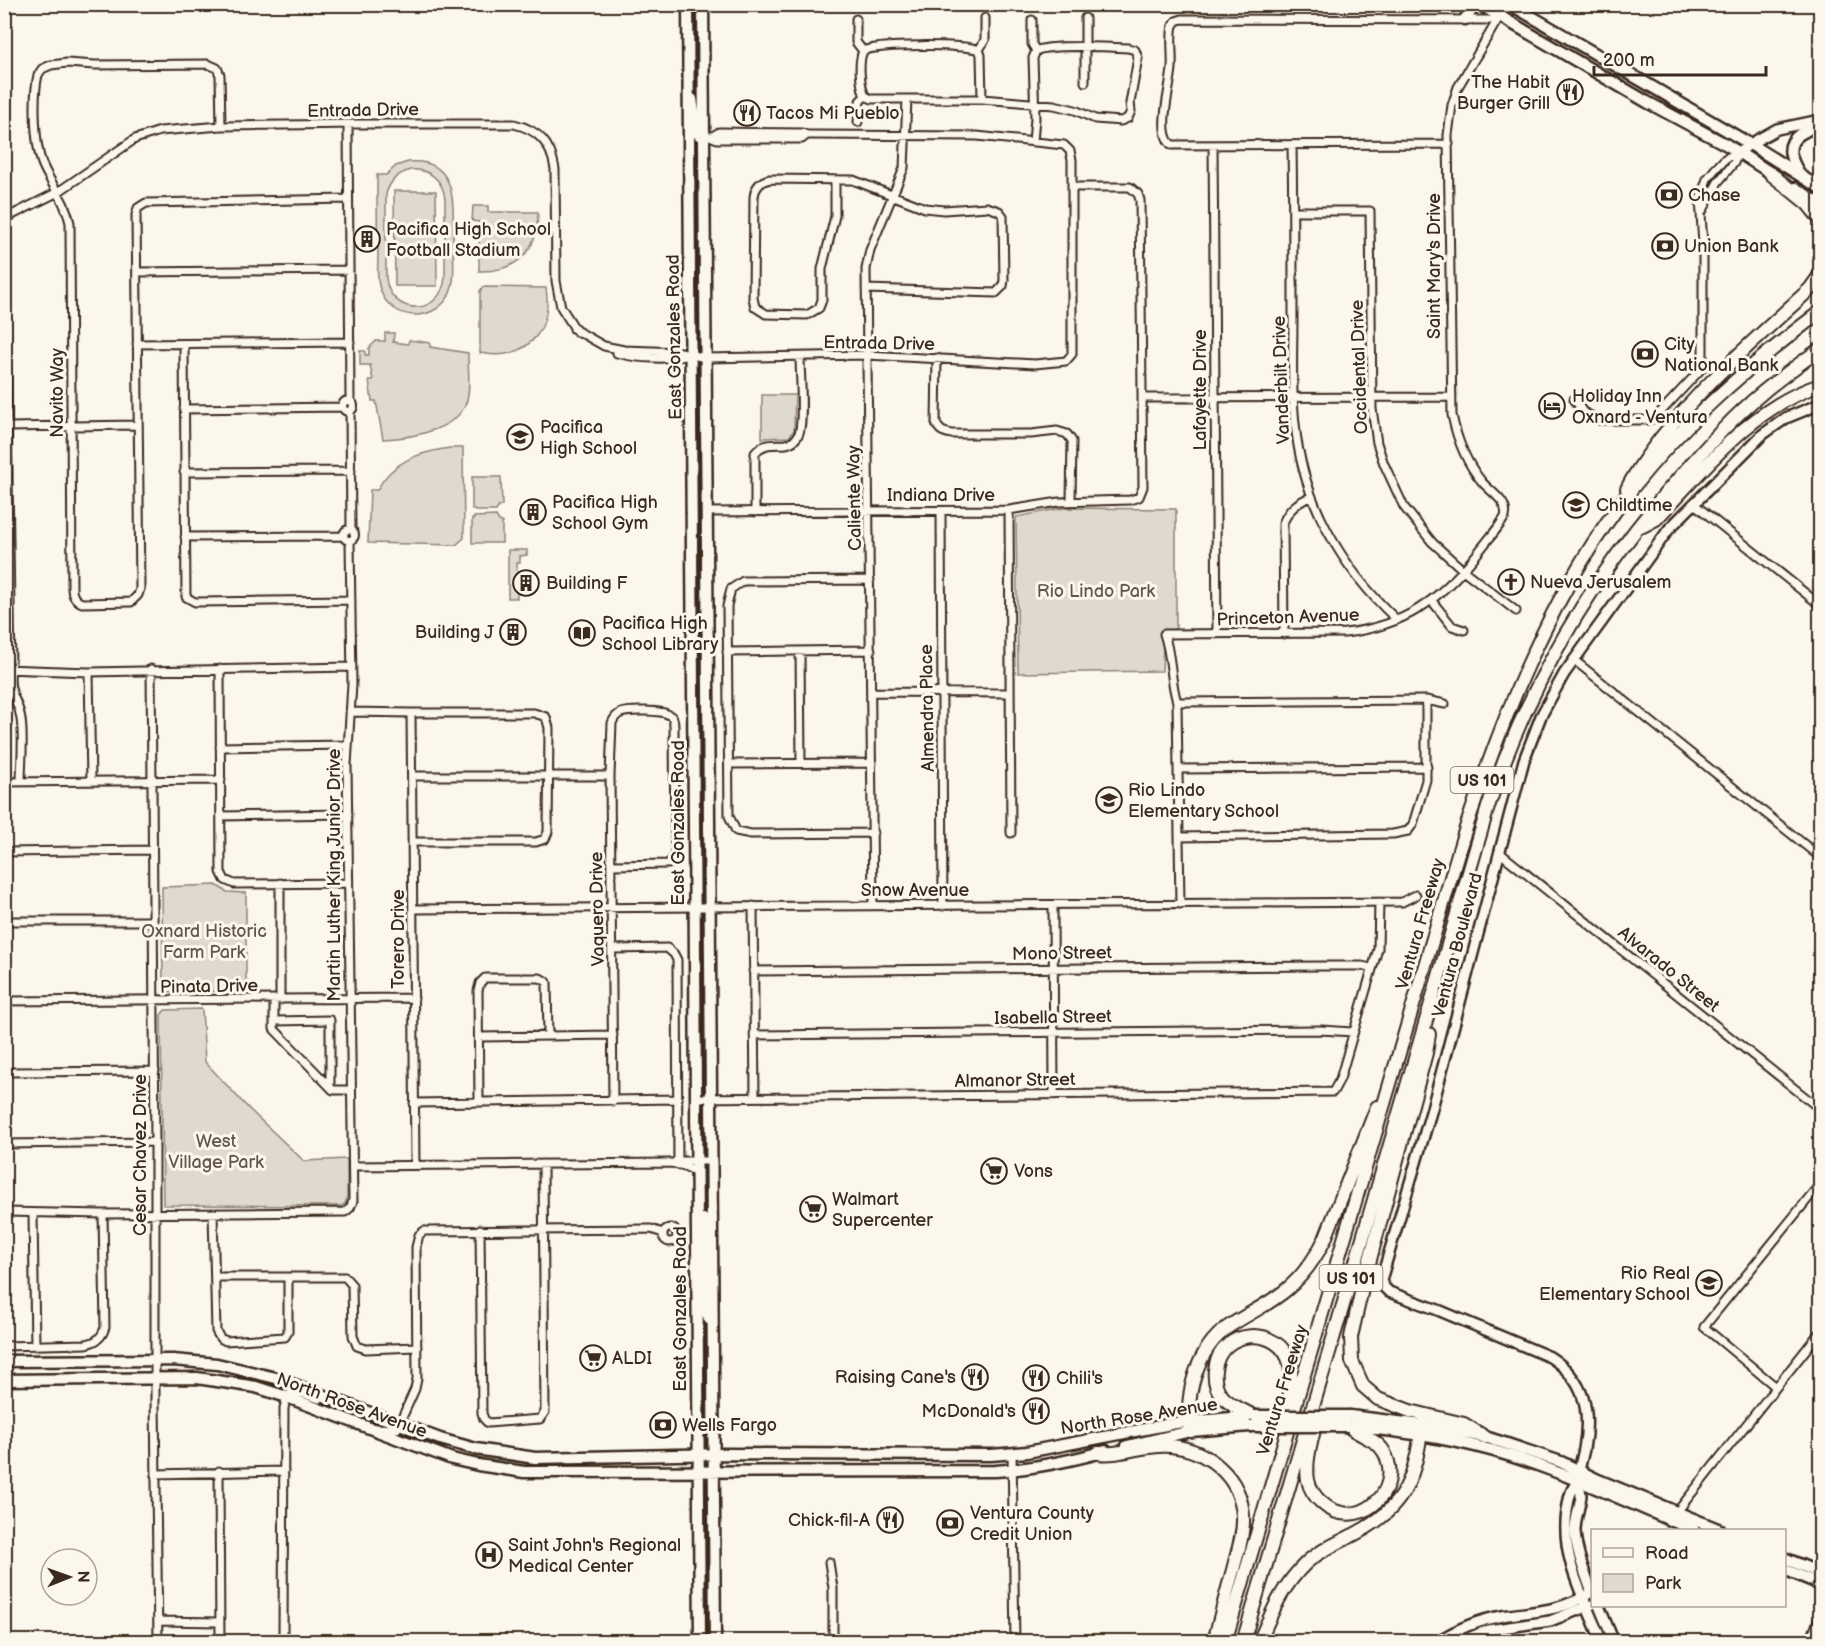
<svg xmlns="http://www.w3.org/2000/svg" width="1825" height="1646" font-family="'Balsamiq Sans',sans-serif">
  <rect width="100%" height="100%" fill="#fbf7ec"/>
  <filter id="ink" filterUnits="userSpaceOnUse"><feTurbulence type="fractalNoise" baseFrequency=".0167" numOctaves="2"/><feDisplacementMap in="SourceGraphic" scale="12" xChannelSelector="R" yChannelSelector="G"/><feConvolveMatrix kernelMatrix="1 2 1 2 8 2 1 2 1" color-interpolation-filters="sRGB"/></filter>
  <g filter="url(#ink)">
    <path fill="#dfd9ce" stroke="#8d8276" stroke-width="1.5" fill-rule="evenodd" d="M408,162C460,157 453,208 453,243C453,259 456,278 450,293C445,305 432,314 418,315C401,316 385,306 380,289C376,278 378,265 378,253C377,227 377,201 377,175H386L396,166ZM410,170C429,168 443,180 445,199V277C442,317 390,317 386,278V194C390,181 397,174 410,170Z
      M394,191H436L437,286H395Z
      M473,206H488V212H538C538,251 518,272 479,271V222L472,221Z
      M483,287L546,288C553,332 525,362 480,353V291Z
      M385,333H394L393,342L408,344L409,340L430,343V347L468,353C468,367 470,382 468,395C464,430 410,438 383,439L376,401H372L369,380H373L370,365H360V351H365V355H369V348L376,341H385Z
      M762,395H795L794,430L789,437L762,438Z
      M450,448H463L464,538L456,545L368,543L370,490H377C392,461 420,452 450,448Z
      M472,477H501L502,506H499L496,511H475L474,509H472Z
      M1063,508L1176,509V627L1163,648L1162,671L1018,673L1016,517Z
      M496,516L499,521L502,522V543H472V519H474V517Z
      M508,550H527V555L520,556V563H517V598H508Z
      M216,885L227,892L246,893V991L163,992L162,887Z
      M202,1009L205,1062L250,1110L304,1161L347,1159V1198L345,1204L341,1206L163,1205L161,1015L165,1010Z"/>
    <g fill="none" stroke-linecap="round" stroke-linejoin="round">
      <g stroke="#3b2a1e" stroke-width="11">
        <path id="minor" d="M1085,18V82
          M856,19V42L863,51
          M1032,20V44L1036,51L1033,58L1035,118L1033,142
          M863,51C874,44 967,44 979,50
          M865,96L872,99H982L1054,105L1075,110L1095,119L1121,121L1128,118L1131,111L1130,103L1138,58L1135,50L1128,48C1111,47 1047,44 1036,51
          M982,99L981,55L979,50L985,40V18
          M858,122L860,101L865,96C860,85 858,62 863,51
          M348,124L350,401
          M221,126L220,75L217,68L208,64L95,65L67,63L51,65L42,69L38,75C33,96 34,148 44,168C53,187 66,202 70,223L72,588C72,596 75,600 82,603L131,602L138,595L140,589L136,215L138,208L146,203L348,199
          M710,136L717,139H802L807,135
          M1449,144L1172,145C1156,134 1171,86 1172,68C1173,56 1170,36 1173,26L1176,21L1182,19L1497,20
          M1213,145L1217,634
          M1292,145C1293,203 1293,261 1293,318C1293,353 1291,388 1295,423C1302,500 1340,567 1397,620
          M835,180V216L822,269V300L819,308L807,315L766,314L755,307L753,298L754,197C755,187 760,181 770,179L853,180L925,208L944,210L987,207L999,211L1003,216L1004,280L1003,286L996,293L866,289
          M1293,211H1370L1372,409L1377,443L1384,464L1404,507L1432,542L1463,570L1516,611
          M1702,212L1718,182L1734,163L1738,153
          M4,219L58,192L135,139L160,131L221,126L357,124H514C539,130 551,144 555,169L556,281L561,307L577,332
          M4,227L11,669C7,695 18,698 21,719C24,740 21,762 21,782
          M137,272L349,270
          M574,329L604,346L624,350L681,352L705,358L867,355L1035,364L1066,361L1072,354V160L1070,151L1064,145L977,136L815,135H807L802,133L719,132L713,136
          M137,344L350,342
          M184,345L186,597L195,602L351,600
          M617,353C639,359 668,360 690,355
          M937,358L936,423C939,431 943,432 951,434H1031L1057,431L1067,434L1072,441L1071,501
          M1142,398L1450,397
          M1574,399L1583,412L1599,420H1649L1655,418L1703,367V244L1700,199L1707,179L1716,168L1726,158L1738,153
          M342.5 406a5.5 5.5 0 1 1 11 0a5.5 5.5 0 1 1-11 0Z
          M184,409L342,407
          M350,411L351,530
          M8,427L138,425
          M184,472L351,471
          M1693,503L1820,605
          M1009,510L1011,833
          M941,511L943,906
          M706,512L1009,510L1059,502L1130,500L1139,497L1143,487L1140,200L1138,194L1130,187H1072
          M755,512V453C764,442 774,445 786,444C792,443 797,439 799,433C804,420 800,373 800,357
          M343.5 535a5.5 5.5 0 1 1 11 0a5.5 5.5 0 1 1-11 0Z
          M185,537L344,536
          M870,580L743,581L731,589L727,606L729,816L736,831L751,834L873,833
          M1432,601L1452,626L1464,630
          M1284,634L1283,523C1289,509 1297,502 1311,497
          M800,651L801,763
          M727,652L871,650
          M1574,660L1820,857
          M4,669L89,672L352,667
          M151,669L155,1142V1402L158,1642
          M220,669L221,872L225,880L234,884L348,883
          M89,672L91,781
          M872,692L1010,693
          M1177,702L1426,700L1445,704
          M350,712L411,713H534L546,717L549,728L548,832L545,839L536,842H412
          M411,713L415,1165
          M220,747L348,745
          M729,764L872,763
          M1179,769L1427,767
          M412,776H610
          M4,782L221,780
          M221,816L348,814
          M1180,837L1393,834L1408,831L1413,824L1426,780V700
          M4,852L152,850
          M1499,852L1820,1109
          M612,865L668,864L673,859L675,852L674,727C674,722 674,717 669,715C663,710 628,710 621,713C616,715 614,718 612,723L610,776L613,1101
          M280,883V1000
          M1180,904L1177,702C1170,680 1172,657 1164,634L1345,633C1406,626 1439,600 1477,554C1486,542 1497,530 1505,517C1509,502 1492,493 1483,483C1466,463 1457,440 1452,415L1448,135L1452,105L1458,87L1507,4
          M873,905L866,269L870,250L904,168L907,99
          M1053,905L1054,1095
          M753,906L755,1097
          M413,909L1402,902L1416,895
          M5,921H153
          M613,949L667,948L674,954L677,960L678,1165
          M753,971L1321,966H1362L1371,968
          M274,1000V1029L333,1090H351
          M4,1001L414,998
          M274,1021L330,1020V1086
          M754,1035L1321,1030L1353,1032
          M479,1037L613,1035
          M4,1067L8,1072L4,1078
          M8,1072L155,1071
          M697,1098L1333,1092L1340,1079L1378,949L1379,902
          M479,1101L478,991L480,983L485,978H540L547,982L548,1036
          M414,1103L677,1099
          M4,1144L155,1142
          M676,1161H712
          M353,1166L671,1163L684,1166L697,1172
          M6,1212L103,1214L345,1212L350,1208L353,1201L347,765L352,684L350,541
          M213,1213L216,1331L220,1338L226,1341L285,1337L288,1332V1277
          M33,1214L35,1346
          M663 1235a7 7 0 1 1 14 0a7 7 0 1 1-14 0Z
          M480,1229L482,1413L484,1419L488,1423L540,1419L545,1412L543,1164
          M216,1277H345L352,1285L353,1336L357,1346L366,1349L417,1347
          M4,1346L86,1344C96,1342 102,1338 105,1327L103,1214
          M1776,1387L1704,1327L1820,1184
          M375,1428L397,1429L415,1389L417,1379L416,1247L419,1235L424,1231L651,1229L663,1233
          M1012,1453L1015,1642
          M219,1471L220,1642
          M156,1474L284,1471
          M1676,1516L1680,1508L1820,1332
          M829,1562L833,1588V1642
          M159,1621L219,1622
          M283,1642L284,1408L287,1397L291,1393H301L319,1399
          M1810,1642L1820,1615"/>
      </g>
      <g stroke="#3b2a1e" stroke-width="14">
        <path id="tertiary" d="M1738,153L1750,144L1777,129L1820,120
          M1578,1481C1570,1490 1569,1498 1567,1511C1560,1558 1585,1600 1602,1642
          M1592,1593C1585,1573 1576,1552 1575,1531C1575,1518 1580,1507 1581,1495C1581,1490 1578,1486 1578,1481C1578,1471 1582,1459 1584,1449C1591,1410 1585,1380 1550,1357L1438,1310L1389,1292L1383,1286L1381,1280L1431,1112L1524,760L1541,716L1564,674L1669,529L1762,435L1786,418L1820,404
          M1599,1606L1614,1642
          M1437,1642C1457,1629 1479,1620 1502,1616C1535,1611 1558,1612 1587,1595
          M1459,1642L1488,1630L1550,1621L1591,1605"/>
      </g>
      <g stroke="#3b2a1e" stroke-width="15">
        <path id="secondary" d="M688,4L700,1642
          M703,4L715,1642
          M692,99L697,133L699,135L705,136
          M703,1219L705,1259L707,1263L712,1265
          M696,1265H701L703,1268L705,1306L709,1319
          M4,1361L173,1360L217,1364L276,1378L440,1439L476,1449L535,1458L724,1454L991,1455L1027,1452L1176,1423L1254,1416
          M4,1380L197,1378L230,1383L256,1387L287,1397L452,1459L478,1465L524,1472L995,1471C1033,1469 1069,1461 1106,1451
          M1350,1416L1422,1425L1485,1437L1507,1444L1561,1462L1598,1480L1720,1530
          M1348,1426C1403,1431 1458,1439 1511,1456C1574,1476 1634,1505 1694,1530
          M1127,1446L1191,1431L1250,1426
          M1784,1558L1820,1573
          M1784,1569L1820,1584"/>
      </g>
      <g stroke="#3b2a1e" stroke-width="15">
        <path id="primary" d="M1479,4L1647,102L1727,145L1777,177
          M1510,4L1750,144L1820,188
          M1465,19L1471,11L1472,4
          M1799,173C1791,160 1784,145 1800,134C1807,130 1811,129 1814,122
          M1795,188L1820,204"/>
      </g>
      <g stroke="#3b2a1e" stroke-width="16">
        <path id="motorway" d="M1771,174L1808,204L1820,219
          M1627,489C1636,470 1648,455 1660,439C1704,383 1758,337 1810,289L1820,275
          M1643,526L1656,519C1704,469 1751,407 1820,385
          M1429,1034L1426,1053L1362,1289L1351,1337L1352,1361L1363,1386L1378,1399L1410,1411L1464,1424L1485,1437
          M1254,1416C1243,1410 1230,1406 1222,1396C1216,1389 1214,1379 1215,1370C1219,1328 1280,1324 1290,1364C1294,1383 1287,1405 1285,1424
          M1315,1426C1311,1443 1305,1462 1308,1480C1310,1490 1315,1497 1322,1503C1356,1534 1406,1492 1384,1452C1377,1439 1360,1436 1348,1426
          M1191,1431C1184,1395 1197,1349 1228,1327C1247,1314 1268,1305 1286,1290C1303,1276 1315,1259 1325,1239L1377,1107
          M1098,1453C1123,1456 1146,1443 1171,1446C1208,1450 1241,1477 1243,1516C1244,1535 1237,1553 1233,1570C1226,1594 1220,1618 1214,1642
          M1225,1642L1462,840C1500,724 1545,607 1618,507C1673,431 1746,368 1820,312
          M1243,1642L1357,1258L1488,807C1529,681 1597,569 1685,471C1709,444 1734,416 1762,393C1781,377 1801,363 1820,349
          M1259,1642C1272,1612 1282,1586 1306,1563C1320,1550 1340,1542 1357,1533C1406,1507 1415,1477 1422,1425"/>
      </g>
      <use href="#minor" stroke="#fbf7ec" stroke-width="7"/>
      <use href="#tertiary" stroke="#fbf7ec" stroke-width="9"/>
      <use href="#secondary" stroke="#fbf7ec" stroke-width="10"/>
      <use href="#primary" stroke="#fbf7ec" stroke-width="10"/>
      <use href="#motorway" stroke="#fbf7ec" stroke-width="12"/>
      <g stroke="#3b2a1e" stroke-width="15" stroke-linecap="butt">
        <path id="secondary-bridge" d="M1254,1416H1350
          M1250,1426H1348"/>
      </g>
      <use href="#secondary-bridge" stroke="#fbf7ec" stroke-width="10"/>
    </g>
  </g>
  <defs>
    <g id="restaurant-ring" transform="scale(1.35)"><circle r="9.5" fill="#fbf7ec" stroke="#3b2a1e" stroke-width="1.5"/><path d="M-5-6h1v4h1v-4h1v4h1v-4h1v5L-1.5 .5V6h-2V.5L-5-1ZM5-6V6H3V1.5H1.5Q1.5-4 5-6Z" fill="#3b2a1e"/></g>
    <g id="bank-ring" transform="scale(1.35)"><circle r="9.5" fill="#fbf7ec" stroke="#3b2a1e" stroke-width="1.5"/><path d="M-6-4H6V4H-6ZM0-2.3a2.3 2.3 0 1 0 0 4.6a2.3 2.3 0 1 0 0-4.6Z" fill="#3b2a1e"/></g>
    <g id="building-ring" transform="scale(1.35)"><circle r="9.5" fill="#fbf7ec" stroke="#3b2a1e" stroke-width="1.5"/><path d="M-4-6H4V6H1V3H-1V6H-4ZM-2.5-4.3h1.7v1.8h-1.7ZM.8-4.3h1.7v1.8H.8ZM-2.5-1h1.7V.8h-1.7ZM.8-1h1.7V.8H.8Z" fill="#3b2a1e"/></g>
    <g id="hotel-ring" transform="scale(1.35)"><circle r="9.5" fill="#fbf7ec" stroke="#3b2a1e" stroke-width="1.5"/><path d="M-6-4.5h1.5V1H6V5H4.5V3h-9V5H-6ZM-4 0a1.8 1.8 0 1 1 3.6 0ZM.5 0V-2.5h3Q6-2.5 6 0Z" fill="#3b2a1e"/></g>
    <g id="school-ring" transform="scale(1.35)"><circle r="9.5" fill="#fbf7ec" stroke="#3b2a1e" stroke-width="1.5"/><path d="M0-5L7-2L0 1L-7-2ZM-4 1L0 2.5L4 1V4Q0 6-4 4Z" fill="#3b2a1e"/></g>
    <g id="church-ring" transform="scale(1.35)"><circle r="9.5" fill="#fbf7ec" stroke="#3b2a1e" stroke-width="1.5"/><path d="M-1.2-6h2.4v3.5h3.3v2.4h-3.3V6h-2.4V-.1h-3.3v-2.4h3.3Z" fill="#3b2a1e"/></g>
    <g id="library-ring" transform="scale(1.35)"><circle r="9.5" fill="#fbf7ec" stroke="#3b2a1e" stroke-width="1.5"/><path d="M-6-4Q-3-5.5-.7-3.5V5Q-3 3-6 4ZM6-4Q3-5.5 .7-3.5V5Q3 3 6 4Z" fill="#3b2a1e"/></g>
    <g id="supermarket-ring" transform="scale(1.35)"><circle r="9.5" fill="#fbf7ec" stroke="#3b2a1e" stroke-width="1.5"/><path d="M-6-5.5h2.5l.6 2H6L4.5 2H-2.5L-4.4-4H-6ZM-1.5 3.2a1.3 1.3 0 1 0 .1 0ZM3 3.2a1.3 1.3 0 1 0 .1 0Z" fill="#3b2a1e"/></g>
    <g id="hospital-ring" transform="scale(1.35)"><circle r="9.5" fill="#fbf7ec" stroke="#3b2a1e" stroke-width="1.5"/><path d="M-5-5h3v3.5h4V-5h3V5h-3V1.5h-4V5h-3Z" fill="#3b2a1e"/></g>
  </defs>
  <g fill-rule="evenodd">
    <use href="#restaurant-ring" x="1570" y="92"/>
    <use href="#restaurant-ring" x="747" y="113"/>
    <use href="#bank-ring" x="1669" y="195"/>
    <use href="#building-ring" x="367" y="239"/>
    <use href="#bank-ring" x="1665" y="246"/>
    <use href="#bank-ring" x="1645" y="354"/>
    <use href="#hotel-ring" x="1552" y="406"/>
    <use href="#school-ring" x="520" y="437"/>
    <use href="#school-ring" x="1576" y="505"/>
    <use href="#building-ring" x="533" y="512"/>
    <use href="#church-ring" x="1511" y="582"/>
    <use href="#building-ring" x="526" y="583"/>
    <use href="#building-ring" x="513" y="632"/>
    <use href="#library-ring" x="582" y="633"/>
    <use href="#school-ring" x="1109" y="800"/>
    <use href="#supermarket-ring" x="994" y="1171"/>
    <use href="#supermarket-ring" x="813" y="1209"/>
    <use href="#school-ring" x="1709" y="1283"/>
    <use href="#supermarket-ring" x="593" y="1358"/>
    <use href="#restaurant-ring" x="975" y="1377"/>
    <use href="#restaurant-ring" x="1036" y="1378"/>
    <use href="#restaurant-ring" x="1036" y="1411"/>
    <use href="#bank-ring" x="663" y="1425"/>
    <use href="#restaurant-ring" x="890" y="1520"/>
    <use href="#bank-ring" x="950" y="1523"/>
    <use href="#hospital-ring" x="489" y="1555"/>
  </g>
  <g text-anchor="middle" stroke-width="6" stroke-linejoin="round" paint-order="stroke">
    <g fill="#fbf7ec" stroke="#75685c" stroke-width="1.5">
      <rect x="1450.5" y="767" width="63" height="26" rx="4.5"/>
      <rect x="1319.5" y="1265" width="63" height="26" rx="4.5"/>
    </g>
    <g font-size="16" font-weight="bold" fill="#3b2a1e">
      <text x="1482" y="786">US 101</text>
      <text x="1351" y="1284">US 101</text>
    </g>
    <g font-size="18" fill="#3b2a1e" stroke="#fbf7ec" text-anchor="start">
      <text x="1550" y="88" text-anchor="end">The Habit<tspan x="1550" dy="21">Burger Grill</tspan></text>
      <text x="766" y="119">Tacos Mi Pueblo</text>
      <text x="1688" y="201">Chase</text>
      <text x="386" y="235">Pacifica High School<tspan x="386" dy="21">Football Stadium</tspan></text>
      <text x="1684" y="252">Union Bank</text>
      <text x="1664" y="350">City<tspan x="1664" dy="21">National Bank</tspan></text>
      <text x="1572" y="402">Holiday Inn<tspan x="1572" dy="21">Oxnard - Ventura</tspan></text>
      <text x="540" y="433">Pacifica<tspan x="540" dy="21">High School</tspan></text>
      <text x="552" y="508">Pacifica High<tspan x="552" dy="21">School Gym</tspan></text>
      <text x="1596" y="511">Childtime</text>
      <text x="1530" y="588">Nueva Jerusalem</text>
      <text x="546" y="589">Building F</text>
      <text x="602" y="629">Pacifica High<tspan x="602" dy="21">School Library</tspan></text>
      <text x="494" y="638" text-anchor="end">Building J</text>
      <text x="1128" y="796">Rio Lindo<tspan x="1128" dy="21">Elementary School</tspan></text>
      <text x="1014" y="1177">Vons</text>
      <text x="832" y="1205">Walmart<tspan x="832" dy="21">Supercenter</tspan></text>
      <text x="1690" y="1279" text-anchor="end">Rio Real<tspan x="1690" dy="21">Elementary School</tspan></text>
      <text x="612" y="1364">ALDI</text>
      <text x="956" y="1383" text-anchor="end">Raising Cane's</text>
      <text x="1056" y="1384">Chili's</text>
      <text x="1016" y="1417" text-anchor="end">McDonald's</text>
      <text x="682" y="1431">Wells Fargo</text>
      <text x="970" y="1519">Ventura County<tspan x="970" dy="21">Credit Union</tspan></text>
      <text x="870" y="1526" text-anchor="end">Chick-fil-A</text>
      <text x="508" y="1551">Saint John's Regional<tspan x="508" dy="21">Medical Center</tspan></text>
    </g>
    <g font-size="18" fill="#3b2a1e" stroke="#fbf7ec">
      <text transform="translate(363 110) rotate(-1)" y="6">Entrada Drive</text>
      <text transform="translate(1434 266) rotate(-90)" y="6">Saint Mary's Drive</text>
      <text transform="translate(674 337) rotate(-91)" y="6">East Gonzales Road</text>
      <text transform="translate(879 343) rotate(1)" y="6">Entrada Drive</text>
      <text transform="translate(1359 367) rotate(-92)" y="6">Occidental Drive</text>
      <text transform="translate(1281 380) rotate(-92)" y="6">Vanderbilt Drive</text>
      <text transform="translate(1200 390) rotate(-90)" y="6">Lafayette Drive</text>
      <text transform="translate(57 393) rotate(-90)" y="6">Navito Way</text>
      <text x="941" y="501">Indiana Drive</text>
      <text transform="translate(854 498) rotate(-91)" y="6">Caliente Way</text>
      <text transform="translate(1288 617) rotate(-2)" y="6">Princeton Avenue</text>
      <text transform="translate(927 708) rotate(-91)" y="6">Almendra Place</text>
      <text transform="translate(678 823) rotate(-90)" y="6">East Gonzales Road</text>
      <text transform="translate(334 875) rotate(-90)" y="6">Martin Luther King Junior Drive</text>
      <text x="915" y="896">Snow Avenue</text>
      <text transform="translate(597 909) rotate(-91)" y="6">Vaquero Drive</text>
      <text transform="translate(1420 924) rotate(-74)" y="6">Ventura Freeway</text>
      <text transform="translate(398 939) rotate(-90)" y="6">Torero Drive</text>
      <text transform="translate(1457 945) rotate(-75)" y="6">Ventura Boulevard</text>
      <text transform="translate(1062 953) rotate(-1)" y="6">Mono Street</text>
      <text transform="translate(1669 969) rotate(39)" y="6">Alvarado Street</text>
      <text transform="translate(209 986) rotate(-1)" y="6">Pinata Drive</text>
      <text transform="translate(1053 1017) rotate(-1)" y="6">Isabella Street</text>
      <text transform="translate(1015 1080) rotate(-1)" y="6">Almanor Street</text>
      <text transform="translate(140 1155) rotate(-90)" y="6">Cesar Chavez Drive</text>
      <text transform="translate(680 1309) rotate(-90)" y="6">East Gonzales Road</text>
      <text transform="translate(1282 1390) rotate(-73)" y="6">Ventura Freeway</text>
      <text transform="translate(352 1405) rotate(20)" y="6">North Rose Avenue</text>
      <text transform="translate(1139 1416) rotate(-9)" y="6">North Rose Avenue</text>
    </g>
    <g font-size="18" fill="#64564a" stroke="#fbf7ec">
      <text x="1096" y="597">Rio Lindo Park</text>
      <text x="204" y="937">Oxnard Historic<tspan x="204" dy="21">Farm Park</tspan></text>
      <text x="216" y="1147">West<tspan x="216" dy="21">Village Park</tspan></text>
    </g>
  </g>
  <rect width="1825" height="1646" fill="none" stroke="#fbf7ec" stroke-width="24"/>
  <rect x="12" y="12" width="1801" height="1622" fill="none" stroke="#3b2a1e" stroke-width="2" filter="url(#ink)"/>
  <rect x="1591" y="1529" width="195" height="78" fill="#fbf7ec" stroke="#aea59a" stroke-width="1.5"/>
  <rect x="1603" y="1548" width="30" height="9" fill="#fbf7ec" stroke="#aea59a" stroke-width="1.5"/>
  <text x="1645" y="1559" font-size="18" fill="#3b2a1e">Road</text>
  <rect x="1603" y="1574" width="30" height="18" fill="#dfd9ce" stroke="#aea59a" stroke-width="1.5"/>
  <text x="1645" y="1589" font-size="18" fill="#3b2a1e">Park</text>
  <g transform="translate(69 1577) rotate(89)"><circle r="28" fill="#fbf7ec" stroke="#aea59a" stroke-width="1.5"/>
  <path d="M0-4.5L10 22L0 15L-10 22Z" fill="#3b2a1e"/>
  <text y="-9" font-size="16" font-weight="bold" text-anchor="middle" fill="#3b2a1e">N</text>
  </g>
  <path d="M1594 66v9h172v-9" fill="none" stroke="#3b2a1e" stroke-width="3"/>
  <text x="1603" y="66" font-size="18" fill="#3b2a1e" stroke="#fbf7ec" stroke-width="4.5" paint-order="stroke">200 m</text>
</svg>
